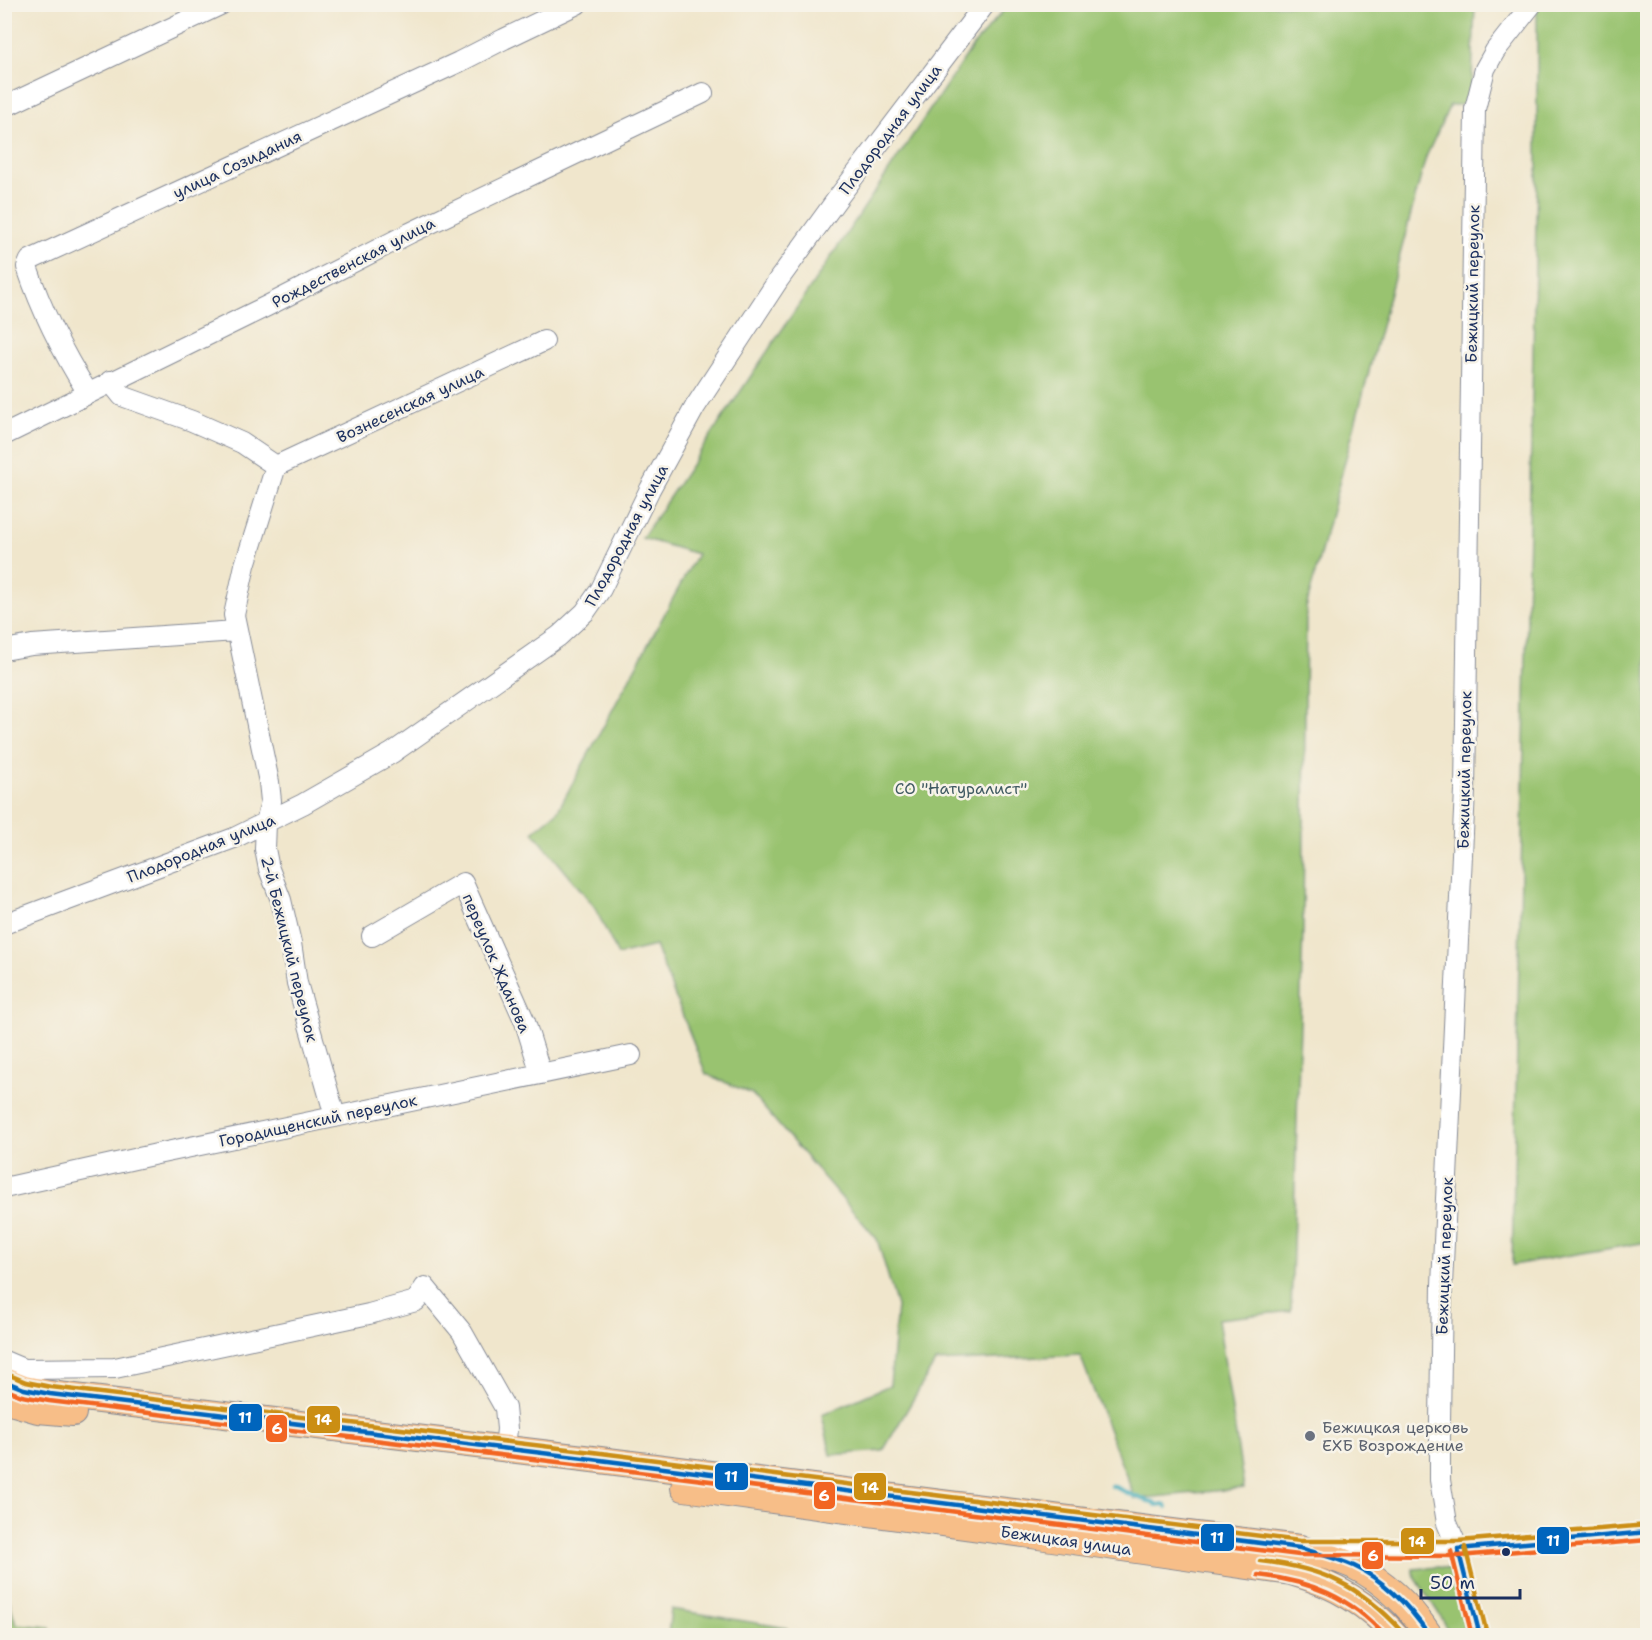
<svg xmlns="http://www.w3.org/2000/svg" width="1652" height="1640" font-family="'Shantell Sans',sans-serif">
  <rect width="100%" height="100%" fill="#f7f3e8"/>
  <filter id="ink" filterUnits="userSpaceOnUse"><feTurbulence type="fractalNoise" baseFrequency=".0167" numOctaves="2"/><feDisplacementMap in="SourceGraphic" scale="12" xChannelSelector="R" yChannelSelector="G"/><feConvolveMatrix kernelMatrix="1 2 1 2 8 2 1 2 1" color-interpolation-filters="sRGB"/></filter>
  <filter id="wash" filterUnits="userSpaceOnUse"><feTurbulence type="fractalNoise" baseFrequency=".008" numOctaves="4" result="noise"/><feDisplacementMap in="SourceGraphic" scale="24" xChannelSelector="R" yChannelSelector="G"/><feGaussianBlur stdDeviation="1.35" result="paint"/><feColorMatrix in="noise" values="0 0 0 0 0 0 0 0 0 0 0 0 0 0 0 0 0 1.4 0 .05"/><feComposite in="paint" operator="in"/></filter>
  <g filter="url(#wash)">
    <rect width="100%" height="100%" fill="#f0e6cc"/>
    <path fill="#99c370" stroke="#5a7967" stroke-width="1.5" d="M1008,5H1475L1471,105H1450L1426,157L1306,608L1303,929L1291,1311L1218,1319L1244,1488L1135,1499L1080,1355L935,1362L883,1451L831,1455L822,1415L890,1385L897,1306L877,1239L752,1094L706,1074L655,946L618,955L594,906L533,832L557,812L697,554L642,538L972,47Z
      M1537,5H1647V1242L1512,1265L1537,179Z
      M1439,1567L1449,1569L1467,1635H1450L1443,1620L1413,1574V1569Z
      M5,1599L9,1600L16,1624L50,1627V1635H5Z
      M671,1609L787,1628V1635H668Z"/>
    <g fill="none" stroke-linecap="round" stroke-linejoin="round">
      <path stroke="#3facbc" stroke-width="4" d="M1112,1486C1126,1491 1140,1501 1154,1502L1157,1506L1164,1505L1167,1508"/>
    </g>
  </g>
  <g filter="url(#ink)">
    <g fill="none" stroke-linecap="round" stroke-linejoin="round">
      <g stroke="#868a95" stroke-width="22">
        <path id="minor" d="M4,107L222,4
          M110,381L122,396L192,421L242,443L276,466
          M88,393C63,353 42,312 27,267L30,260L459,62L504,39L577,4
          M4,435L267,306L410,233L703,93
          M276,466L245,565L234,615L269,782L271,801L266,823L265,849L269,869L281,900L291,943L297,983L335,1116
          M276,466L544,341
          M4,650L32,645L236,631
          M4,924L234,838L303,804L392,753L559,636L585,612L601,589L650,489L695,407L779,279L840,195L985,4
          M372,936L463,883L525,1022L541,1074
          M4,1188L157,1154L631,1055
          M4,1361L23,1369L115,1368L369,1314L416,1301L425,1287L462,1332L505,1408L507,1429L505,1449
          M1321,1549H1458L1648,1532
          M1480,1636L1458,1549L1447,1523L1440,1480V1422L1442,1285L1465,790L1475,109L1485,69L1495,51L1532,4"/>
      </g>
      <g stroke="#868a95" stroke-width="28">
        <path id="major" d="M4,1381L24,1389L50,1394L592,1459L1300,1548C1317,1554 1337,1558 1354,1566C1386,1582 1410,1606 1430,1636
          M4,1400L38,1410L73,1413
          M684,1488L1031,1535L1291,1572C1331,1583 1369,1604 1396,1636"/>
      </g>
      <use href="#minor" stroke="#fff" stroke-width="20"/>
      <use href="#major" stroke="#f7be88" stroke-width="26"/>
      <g stroke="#f7f3e8" stroke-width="9">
        <path id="bus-1" d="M4,1381L24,1389L50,1394L592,1459L1300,1548C1318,1554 1337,1558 1354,1566C1386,1581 1410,1607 1430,1636
          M1458,1549L1648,1532
          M1458,1549L1480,1636"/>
      </g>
      <g stroke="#f7f3e8" stroke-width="9">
        <path id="bus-2" d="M4,1389L22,1396L49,1401L591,1466L1299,1555L1459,1556L1648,1540
          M1451,1551L1472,1636
          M1258,1575C1309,1581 1350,1596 1385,1636"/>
      </g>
      <g stroke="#f7f3e8" stroke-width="9">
        <path id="bus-3" d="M7,1374L26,1382L51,1387L593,1452L1300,1541H1458L1647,1525
          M1465,1547L1487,1634
          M1260,1561C1321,1568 1360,1585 1402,1631"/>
      </g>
      <use href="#bus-1" stroke="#0065bd" stroke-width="4.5"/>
      <use href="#bus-2" stroke="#f26522" stroke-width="4.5"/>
      <use href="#bus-3" stroke="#cb8e13" stroke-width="4.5"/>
    </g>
  </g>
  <circle fill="#6b7280" stroke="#f7f3e8" stroke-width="2" cx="1310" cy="1436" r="6"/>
  <circle fill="#1b2f5e" stroke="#f7f3e8" stroke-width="2" cx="1506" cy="1552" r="5"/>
  <g text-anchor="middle" stroke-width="5" stroke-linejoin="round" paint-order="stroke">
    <g font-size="16" fill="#1b2f5e" stroke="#f7f3e8">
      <text transform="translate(890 129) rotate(-53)" y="6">Плодородная улица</text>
      <text transform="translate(237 164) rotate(-25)" y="6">улица Созидания</text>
      <text transform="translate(353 262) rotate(-27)" y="6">Рождественская улица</text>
      <text transform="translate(1472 284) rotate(-89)" y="6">Бежицкий переулок</text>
      <text transform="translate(410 404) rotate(-25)" y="6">Вознесенская улица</text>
      <text transform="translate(626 535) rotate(-62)" y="6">Плодородная улица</text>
      <text transform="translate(1464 770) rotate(-89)" y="6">Бежицкий переулок</text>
      <text transform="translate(201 848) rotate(-22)" y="6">Плодородная улица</text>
      <text transform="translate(290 949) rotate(76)" y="6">2-й Бежицкий переулок</text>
      <text transform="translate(497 963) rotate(67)" y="6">переулок Жданова</text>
      <text transform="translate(318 1120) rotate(-12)" y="6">Городищенский переулок</text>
      <text transform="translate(1444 1256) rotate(-88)" y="6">Бежицкий переулок</text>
      <text transform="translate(1066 1540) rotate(8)" y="6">Бежицкая улица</text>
    </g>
    <g font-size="16" fill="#415b63" stroke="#f7f3e8">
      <text x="961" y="794">СО "Натуралист"</text>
    </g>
    <g font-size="16" fill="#5b616d" stroke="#f7f3e8" text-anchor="start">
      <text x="1322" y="1433">Бежицкая церковь<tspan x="1322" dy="18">ЕХБ Возрождение</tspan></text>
    </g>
  </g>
  <g stroke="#f7f3e8" stroke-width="2">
    <rect x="228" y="1403" width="35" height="29" rx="6" fill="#0065bd"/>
    <rect x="306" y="1405" width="35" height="29" rx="6" fill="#cb8e13"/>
    <rect x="265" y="1414" width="23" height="29" rx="6" fill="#f26522"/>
    <rect x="714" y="1462" width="35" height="29" rx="6" fill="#0065bd"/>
    <rect x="853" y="1472" width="34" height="29" rx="6" fill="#cb8e13"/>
    <rect x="813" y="1481" width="23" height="29" rx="6" fill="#f26522"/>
    <rect x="1200" y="1523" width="35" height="29" rx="6" fill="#0065bd"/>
    <rect x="1536" y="1526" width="34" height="29" rx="6" fill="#0065bd"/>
    <rect x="1400" y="1527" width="35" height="28" rx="6" fill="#cb8e13"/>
    <rect x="1361" y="1541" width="23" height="29" rx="6" fill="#f26522"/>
  </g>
  <g font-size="16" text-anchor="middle" font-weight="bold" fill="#fff">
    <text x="245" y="1423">11</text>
    <text x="323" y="1425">14</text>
    <text x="277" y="1434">6</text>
    <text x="731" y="1482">11</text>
    <text x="870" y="1493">14</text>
    <text x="824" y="1501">6</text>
    <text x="1217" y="1543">11</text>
    <text x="1553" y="1546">11</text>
    <text x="1417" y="1547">14</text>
    <text x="1373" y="1561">6</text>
  </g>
  <rect width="1652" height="1640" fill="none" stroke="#f7f3e8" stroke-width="24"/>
  <path d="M1421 1589v9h99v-9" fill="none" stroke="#1b2f5e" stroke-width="3"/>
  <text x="1430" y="1589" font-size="18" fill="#1b2f5e" stroke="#f7f3e8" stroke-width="4.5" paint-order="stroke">50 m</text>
</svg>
